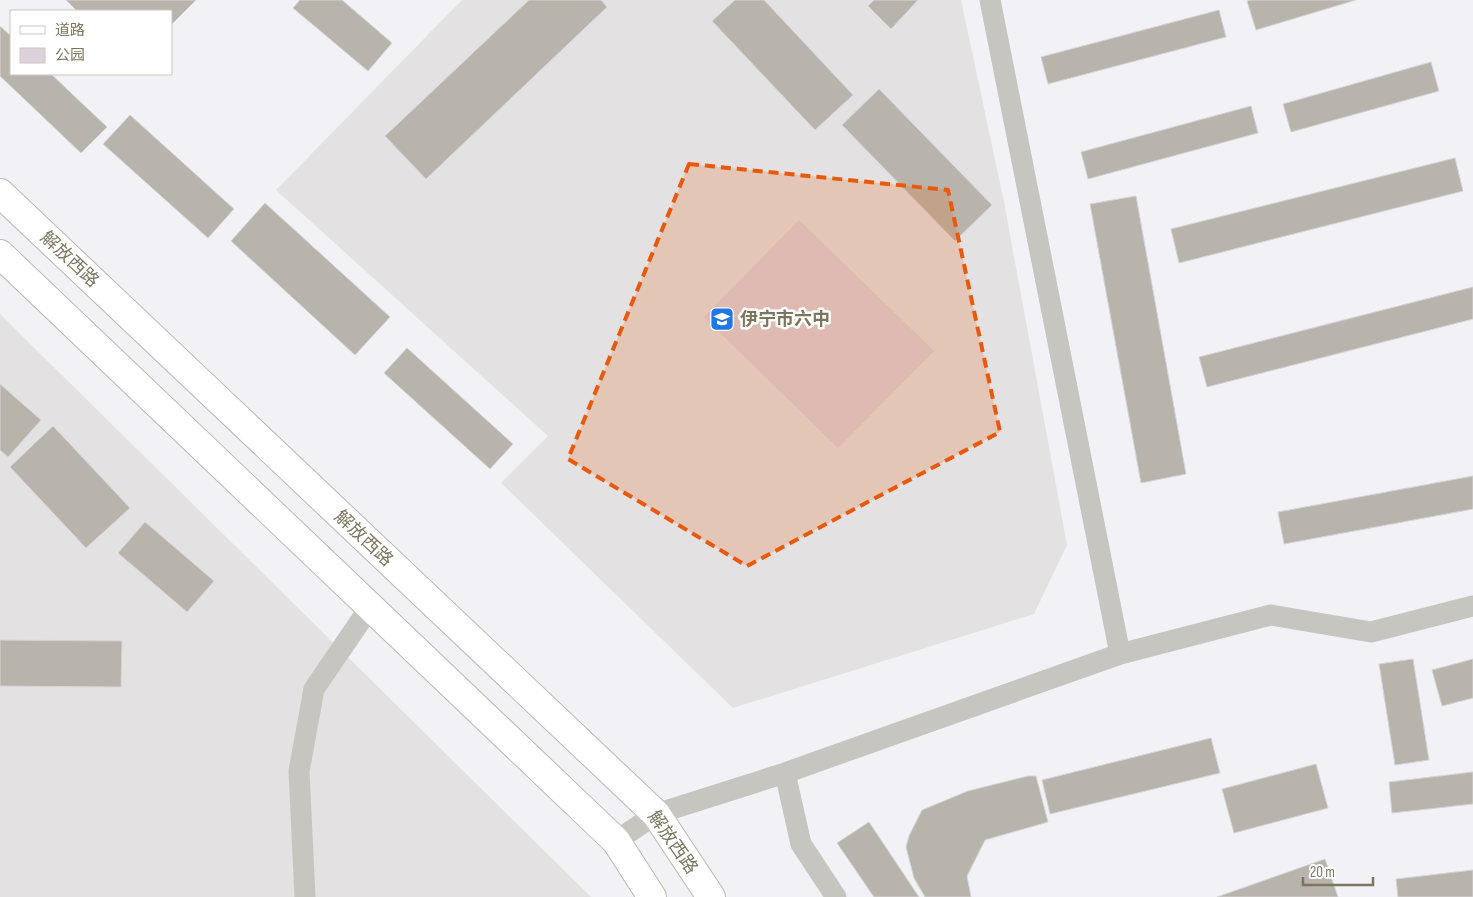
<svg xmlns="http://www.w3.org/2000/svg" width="1473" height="897" font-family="'Sofia Sans Condensed','Noto Sans SC',sans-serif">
  <rect width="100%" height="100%" fill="#f2f1f5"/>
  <path fill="#e3e1e2" d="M462,0H961L1004,202L1067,545L1034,614L733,708L501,483L548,436L276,190Z
    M0,314L591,897H0Z"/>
  <path fill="#dcd2dc" d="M799,220L934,351L838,448L704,317Z"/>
  <path fill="#b8b4ab" stroke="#d4d3d6" d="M66,0H196L171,25V11H77Z
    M300,0H342L392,43L368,71L293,8Z
    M529,0H601L607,7L426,179L385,136Z
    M735,0H764L853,95L815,130L712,21Z
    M874,0H918L891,29L868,6Z
    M1250,0H1356L1256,30L1247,1Z
    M1219,10L1226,37L1048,84L1041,57Z
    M0,26L11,36V74H51L107,127L81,153L0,76Z
    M1431,62L1439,91L1291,132L1283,104Z
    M879,89L992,205L955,241L842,125Z
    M1251,106L1258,133L1088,179L1081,152Z
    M130,115L234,209L208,238L103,144Z
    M1455,158L1463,191L1179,263L1171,229Z
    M1136,196L1186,474L1141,483L1090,204Z
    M265,203L390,317L355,355L231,241Z
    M1473,287V319L1207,387L1199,357Z
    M407,348L513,444L490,469L384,373Z
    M0,384L41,420L8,457L0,450Z
    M53,426L130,508L86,548L10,467Z
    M1473,476V509L1284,544L1278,512Z
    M145,522L214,581L187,612L118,553Z
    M0,640L122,641L121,687L0,686Z
    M1413,659L1429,760L1395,765L1379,664Z
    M1473,659V698L1442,706L1432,670Z
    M1211,738L1220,773L1050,814L1042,780Z
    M1316,764L1328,808L1234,833L1222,789Z
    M1473,772V804L1392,813L1389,782Z
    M1028,776H1036L1048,822L985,840L967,876L971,897H925L914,878L906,847L909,836L922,810L968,791Z
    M869,822L919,897H874L837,843Z
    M1325,859L1338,897H1217Z
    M1473,870V897H1398L1396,879Z"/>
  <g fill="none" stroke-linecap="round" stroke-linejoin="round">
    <g stroke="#bab8b0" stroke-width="30">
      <path id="secondary" d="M0,193L656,814L711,897
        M0,254L616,841L652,897"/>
    </g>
    <path stroke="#c7c5c0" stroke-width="21" d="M990,0L1120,654
      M785,773L801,844L836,897
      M616,841L656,814L785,773L1120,654L1271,615L1371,632L1473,606
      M305,897L299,771L314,689L370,607"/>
    <use href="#secondary" stroke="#fff" stroke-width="28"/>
  </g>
  <path fill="#e8590c" fill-opacity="0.2" stroke="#e8590c" stroke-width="4" stroke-dasharray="10 6" stroke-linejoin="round" d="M689,164L948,190L1000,432L747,566L568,459Z"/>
  <defs>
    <g id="school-square" transform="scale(1.25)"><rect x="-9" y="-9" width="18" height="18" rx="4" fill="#1f76e7" stroke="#fff"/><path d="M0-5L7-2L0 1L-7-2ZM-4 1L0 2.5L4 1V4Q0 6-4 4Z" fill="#fff"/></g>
  </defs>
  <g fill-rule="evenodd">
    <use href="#school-square" x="722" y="319"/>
  </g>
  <g text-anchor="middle" stroke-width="5" stroke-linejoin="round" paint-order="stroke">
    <g font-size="18" fill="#7d765f" stroke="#fff">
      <text transform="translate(70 259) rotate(43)" y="6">解放西路</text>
      <text transform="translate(364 538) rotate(43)" y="6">解放西路</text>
      <text transform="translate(673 842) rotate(55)" y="6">解放西路</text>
    </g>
    <g font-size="18" font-weight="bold" fill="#7d765f" stroke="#fff" text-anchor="start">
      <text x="740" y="325">伊宁市六中</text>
    </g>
  </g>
  <rect x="10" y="10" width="162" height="65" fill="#ffffff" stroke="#cbc8bf"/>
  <rect x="20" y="26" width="25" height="8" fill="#ffffff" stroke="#cbc8bf"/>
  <text x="55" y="35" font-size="15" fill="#7d765f">道路</text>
  <rect x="20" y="48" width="25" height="15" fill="#dcd2dc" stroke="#cbc8bf"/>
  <text x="55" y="60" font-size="15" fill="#7d765f">公园</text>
  <path d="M1303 877v8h70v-8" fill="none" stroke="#7d765f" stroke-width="2.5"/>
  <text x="1310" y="877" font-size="15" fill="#7d765f" stroke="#ffffff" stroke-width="4" paint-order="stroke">20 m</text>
</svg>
